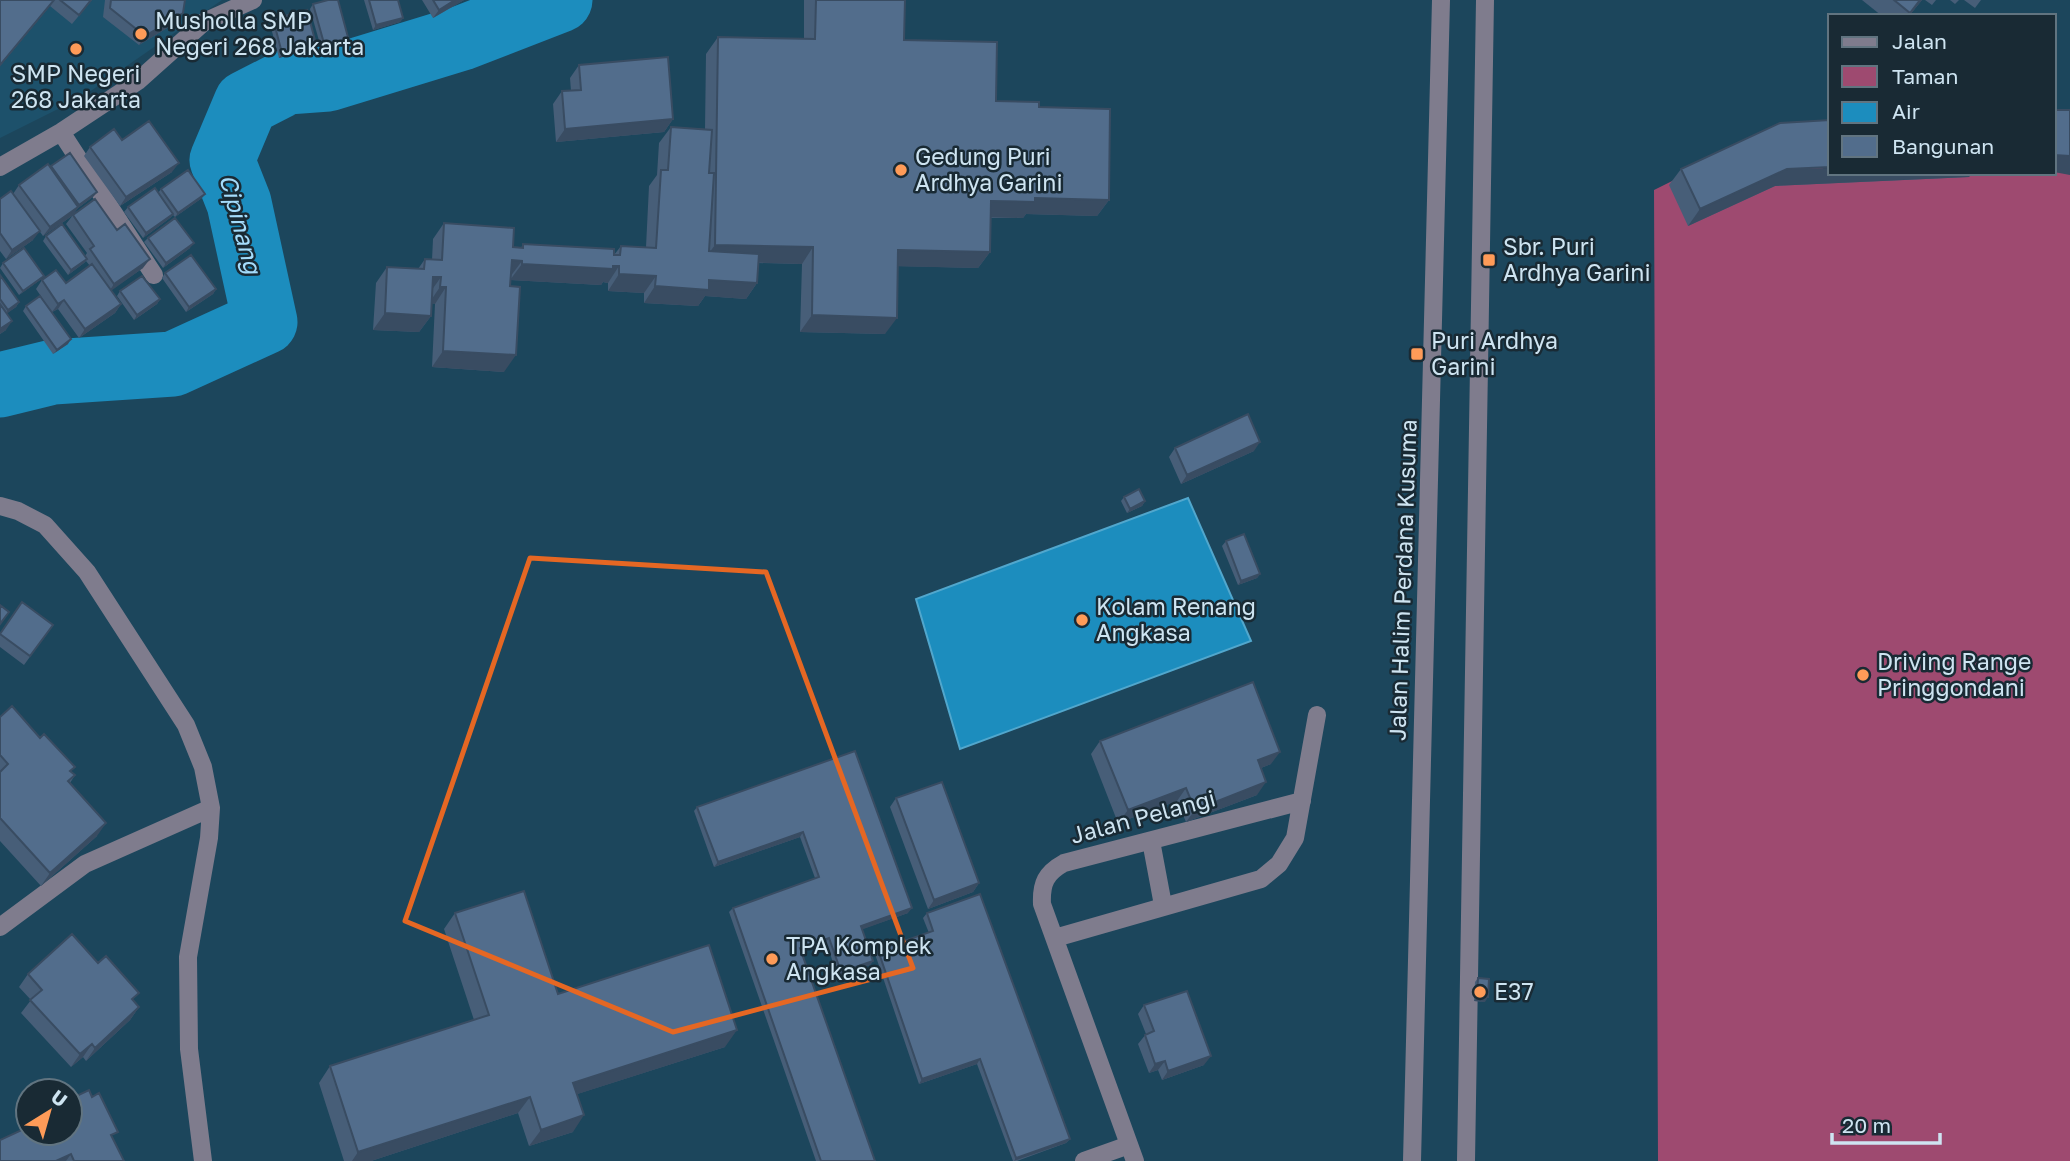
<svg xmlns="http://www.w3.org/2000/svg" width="2070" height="1161" font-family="'Golos Text',sans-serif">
  <rect width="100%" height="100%" fill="#1c465c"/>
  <path fill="#1d516b" d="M0,0H222L82,97L0,138Z"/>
  <path fill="#9e4a70" d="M1769,133L1830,173H2054V134L2070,136V1161H1658L1654,190Z"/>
  <path fill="#1c8dbe" stroke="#51a7cd" stroke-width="2" d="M1188,498L1251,641L960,749L916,599Z"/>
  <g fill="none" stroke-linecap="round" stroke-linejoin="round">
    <path stroke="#1c8dbe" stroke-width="65" d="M0,385L53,372L173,364L265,322L239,203L222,160L246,103L287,82L328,79L462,38L560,0"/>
    <path stroke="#7f7c8d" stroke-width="18" d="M61,132L154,275
      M0,167L61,132L138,81L204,22L253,0
      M0,506L18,511L45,525L87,572L186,725L203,767L211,808L209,838L188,957L189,1049L203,1161
      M1151,841L1163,905
      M0,927L85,864L211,808
      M1055,938L1261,879L1279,864L1295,838L1317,715
      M1084,1161L1129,1145
      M1135,1161L1042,904C1041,883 1046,873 1064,863L1302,801
      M1412,1161L1441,0
      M1466,1161L1485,0"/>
  </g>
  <path fill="#475e78" d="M0,0H92L72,24L50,6L0,66Z
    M105,0H185L177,22L139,45L103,17Z
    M364,0H398L403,18L400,22L373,30Z
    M422,0H464L433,18Z
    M804,0H905L904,40L996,101L1039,107L1109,200L1097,216L1026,214L1023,218H990V252L978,268L897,266L885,334L800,332L802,264L758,263L757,283L746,299L705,296L698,306L644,303V293L608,291V283L603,282L601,285L511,280L504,372L432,367L435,304L432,303L431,316L419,332L373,330L376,283L387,267L418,269L425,259L432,260L433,239L444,223L513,247L521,248L523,244L614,255L621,246L646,247L649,186L657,175L659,143L671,127L705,129L706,54L718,37L804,39Z
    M1862,0H1922L1909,16H1882Z
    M1925,0H1936L1932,5Z
    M1950,0H1959L1955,4Z
    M1964,0H1981L1975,8Z
    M313,4L349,41L346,45L322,51L310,9Z
    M273,19L313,48L279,58L270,24Z
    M579,65L673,119L664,132L556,142L553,104L562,91H571L570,78Z
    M122,140L172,172L120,206L84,156L90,147Z
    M50,167L94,196L78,208L72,216L43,236L13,194L19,185Z
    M1681,169L1830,173H1972L1969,177L1775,186L1688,226L1669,185Z
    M161,189L202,198L175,217L173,215L170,218L143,238L124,212L128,207L158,193Z
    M0,199L33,240L6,259L0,251Z
    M73,215L143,268L111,290L121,304L115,313L79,338L58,309L52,312L68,344L53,354L23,311L26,306L51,311L36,289L42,280L66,283L90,266L86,261L84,263L68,275L43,241L46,236L85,256L87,253L66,224Z
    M148,238L190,248L163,268L144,242Z
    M3,263L44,276L40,280L19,295L0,268Z
    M165,273L216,289L213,294L186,312L162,278Z
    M0,275L19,302L16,307L7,313L6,330L0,334Z
    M120,291L160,299L157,304L134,320L117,296Z
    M1175,448L1254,451L1181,484L1169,457Z
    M1124,497L1145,501L1142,506L1127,513L1121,501Z
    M1226,541L1260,574L1257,578L1238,585L1222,546Z
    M53,625L24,665L0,647V633Z
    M0,717L75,775L70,783L97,836L41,886L0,841Z
    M1100,741L1271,764L1261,768L1257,795L1186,822L1177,801L1118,823L1091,754Z
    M855,751L908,913L862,929L873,961L870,965L838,977L826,942L801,951L875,1161H816L729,912L733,908L815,878L800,837L714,867L694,811L697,807Z
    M896,798L979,883L973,892L928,909L890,807Z
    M455,913L558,994L725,1047L577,1094L573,1132L529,1146L518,1113L371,1161H344L319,1083L330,1066L474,1020L444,929Z
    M927,913L1070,1139L1066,1143L1017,1161H1013L977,1064L919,1084L875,954L878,950L929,933L923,918Z
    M28,974L133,1001L139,1007L130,1020L86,1061L83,1057L71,1067L21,1013L31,1000L19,987Z
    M1478,978L1485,1002L1474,1001L1475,982Z
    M1144,1005L1204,1065L1162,1080L1158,1070L1149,1073L1138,1044L1146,1034L1138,1014Z
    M113,1139L124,1161H0Z"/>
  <path fill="#394c62" d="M54,0L50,6L0,66V65Z
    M455,0H464L433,18L439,10Z
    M1920,0H1922L1909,16H1908Z
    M183,13L177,22L139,45L145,36Z
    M403,18L400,22L373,30L376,25Z
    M349,41L346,45L322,51L325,47Z
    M316,44L313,48L279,58L282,53Z
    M673,119L664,132L556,142L565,129Z
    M2054,155L2070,156V175L2054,172Z
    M179,163L172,172L120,206L126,197Z
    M1830,168V173H1972L1969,177L1775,186L1688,226L1700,209L1787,169Z
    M97,192L94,196L78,208L72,216L43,236L50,227Z
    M205,194L202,198L175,217L178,213Z
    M1035,198L1109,200L1097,216L1026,214L1023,218L979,217L991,201Z
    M173,214L170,218L143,238L146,233Z
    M40,231L33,240L6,259L12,250Z
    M194,243L190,248L163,268L166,263Z
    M715,245L813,247L802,264L703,261Z
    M898,250L990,252L978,268L886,266Z
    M87,259L84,263L68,275L71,270Z
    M150,259L143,268L108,293L114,284Z
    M512,260L522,261L510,277Z
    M522,264L613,266H619L608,283L603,282L601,285L510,280Z
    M619,274L656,276L644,293L608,291Z
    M44,276L40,280L19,295L23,291Z
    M433,277H441L429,294Z
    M709,280L757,283L746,299L705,296L698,306L644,303L655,286Z
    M440,287H446L435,304L429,303Z
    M216,289L213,294L186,312L189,307Z
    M160,299L157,304L134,320L137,315Z
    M64,300L58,309L52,312L58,304Z
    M19,302L16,307L5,315L8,310Z
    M121,304L115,313L79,338L85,329Z
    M385,313L431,316L419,332L373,330Z
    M812,315L897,318L885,334L800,332Z
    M12,321L6,330L0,334V329Z
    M71,339L68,344L53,354L57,350Z
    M443,351L516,355L504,372L432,367Z
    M1260,442L1254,451L1181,484L1187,475Z
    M1145,501L1142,506L1127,513L1130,509Z
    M1260,574L1257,578L1238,585L1241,581Z
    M1280,752L1271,764L1248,773L1258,760Z
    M1266,782L1257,795L1186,822L1195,810Z
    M1186,788L1177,801L1118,823L1128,810Z
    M106,823L97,836L41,886L50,873Z
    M803,832L800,837L714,867L718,862Z
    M979,883L973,892L928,909L934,900Z
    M912,908L908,913L858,931L861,926Z
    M829,938L826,942L796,952L800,948Z
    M873,961L870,965L838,977L841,972Z
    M1477,997H1488L1485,1002L1474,1001Z
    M139,1007L130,1020L86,1061L95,1048Z
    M737,1030L725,1047L562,1099L573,1083Z
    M92,1044L83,1057L71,1067L80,1054Z
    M1211,1056L1204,1065L1162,1080L1168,1071Z
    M980,1059L977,1064L919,1084L922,1079Z
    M1165,1061L1158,1070L1149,1073L1155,1064Z
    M530,1097L518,1113L371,1161H352L358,1152Z
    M584,1115L573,1132L529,1146L541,1130Z
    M1070,1139L1066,1143L1014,1161L1016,1158Z
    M71,1154L66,1161H56Z"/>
  <path fill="#526d8c" stroke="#394c62" stroke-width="2" d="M0,0H54L0,65Z
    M60,0H91L79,15Z
    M111,0H185L183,13L145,36L110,8Z
    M328,0H338L349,41L325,47L313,4Z
    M369,0H398L403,18L376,25Z
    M433,0H455L439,10Z
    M816,0H905L904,40L997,42L996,101L1039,102V107L1110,109L1109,200L1035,198V202L991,201L990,252L898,250L897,318L812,315L813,247L715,245L718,37L815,39Z
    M1894,0H1920L1910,13Z
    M307,10L316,44L282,53L273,19Z
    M668,57L673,119L565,129L562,91L581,90L579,65Z
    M2054,110H2070V156L2054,155Z
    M1830,120V167L1787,169L1700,209L1681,169L1780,123Z
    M149,121L179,163L126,197L90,147L114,129L122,140Z
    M671,127L712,130L709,173H714L709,251L759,254L757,283L709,280V290L655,286L656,276L619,274V266H613V269L522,264V261L512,260L510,286L520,287L516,355L443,351L446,287H440L441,277H433L431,316L385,313L387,267L424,269L425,259L442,260L444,223L514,228L513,247L523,248V244L614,249V255H620L621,246L656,248L661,170H668Z
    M70,153L97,192L79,205L51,166Z
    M48,164L78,207L50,227L19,185Z
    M188,170L205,194L178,213L161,189Z
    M155,188L173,214L146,233L128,207Z
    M11,191L40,231L12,250L0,233V199Z
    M95,199L117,230L125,224L150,259L114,284L90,249L94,246L73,215Z
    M175,218L194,243L166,263L148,238Z
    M62,224L87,259L71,270L46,236Z
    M24,248L44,276L23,291L3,263Z
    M191,255L216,289L189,307L165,273Z
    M92,264L121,304L85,329L64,300L58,304L42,280L56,270L66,283Z
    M0,275L19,302L8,310L0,299Z
    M142,276L160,299L137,315L120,291Z
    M40,296L71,339L57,350L26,306Z
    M0,304L12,321L0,329Z
    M1248,414L1260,442L1187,475L1175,448Z
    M1139,489L1145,501L1130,509L1124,497Z
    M1244,534L1260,574L1241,581L1226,541Z
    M22,602L53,625L30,656L0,634Z
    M0,605L9,612L0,624Z
    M1253,682L1280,752L1258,760L1266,782L1195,810L1186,788L1128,810L1100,741Z
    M12,706L40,738L44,734L75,767L70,771L75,775L68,781L106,823L50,873L0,818V772L8,764L0,755V717Z
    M855,751L912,908L861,926L873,961L841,972L829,938L800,948L875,1161H821L733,908L819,877L803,832L718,862L697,807Z
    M942,782L979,883L934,900L896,798Z
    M524,891L558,994L709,945L737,1030L573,1083L584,1115L541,1130L530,1097L358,1152L330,1066L489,1015L455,913Z
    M980,894L1070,1139L1016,1158L980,1059L922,1079L878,950L933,931L927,913Z
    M72,934L98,963L106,956L139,993L132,999L139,1007L95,1048L92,1044L80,1054L30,1000L42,990L28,974Z
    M1478,978L1489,979L1488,997H1477Z
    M1187,991L1211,1056L1168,1071L1165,1061L1155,1064L1145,1035L1154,1031L1144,1005Z
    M89,1090L92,1097L99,1093L118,1132L111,1135L124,1161H74L71,1154L56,1161H0V1140L28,1127V1133H70V1099Z"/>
  <path fill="none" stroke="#e56723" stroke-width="5" stroke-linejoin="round" d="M530,558L766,572L913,968L673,1032L405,921Z"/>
  <g fill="#fe9b58" stroke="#192a34" stroke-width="2.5">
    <circle cx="141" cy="34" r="7"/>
    <circle cx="76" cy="49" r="7"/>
    <circle cx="901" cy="170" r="7"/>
    <rect x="1482" y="253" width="14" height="14" rx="3.5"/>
    <rect x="1410" y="347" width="14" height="14" rx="3.5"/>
    <circle cx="1082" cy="620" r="7"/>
    <circle cx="1863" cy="675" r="7"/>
    <circle cx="772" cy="959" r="7"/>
    <circle cx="1480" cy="992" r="7"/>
  </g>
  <g text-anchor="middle" stroke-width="5" stroke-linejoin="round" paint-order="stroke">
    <g font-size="23" fill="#cee4f1" stroke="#192a34" text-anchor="start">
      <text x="155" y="29">Musholla SMP<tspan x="155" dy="26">Negeri 268 Jakarta</tspan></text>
      <text x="76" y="82" text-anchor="middle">SMP Negeri<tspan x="76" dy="26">268 Jakarta</tspan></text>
      <text x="915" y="165">Gedung Puri<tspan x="915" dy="26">Ardhya Garini</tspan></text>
      <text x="1503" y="255">Sbr. Puri<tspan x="1503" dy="26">Ardhya Garini</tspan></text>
      <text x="1431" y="349">Puri Ardhya<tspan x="1431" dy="26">Garini</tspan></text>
      <text x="1096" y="615">Kolam Renang<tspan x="1096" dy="26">Angkasa</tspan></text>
      <text x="1877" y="670">Driving Range<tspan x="1877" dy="26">Pringgondani</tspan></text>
      <text x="786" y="954">TPA Komplek<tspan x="786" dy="26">Angkasa</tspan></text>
      <text x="1494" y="1000">E37</text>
    </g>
    <g font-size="23" fill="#cee4f1" stroke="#192a34">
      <text transform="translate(1403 580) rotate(-88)" y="8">Jalan Halim Perdana Kusuma</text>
      <text transform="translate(1143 817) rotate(-15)" y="8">Jalan Pelangi</text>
    </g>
    <g font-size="24" font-style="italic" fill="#a4dcfb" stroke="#192a34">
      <text transform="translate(240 224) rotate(75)" y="8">Cipinang</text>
    </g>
  </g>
  <rect x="1828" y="14" width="228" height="161" fill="#192a34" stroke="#617480" stroke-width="2"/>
  <rect x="1842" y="37" width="35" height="10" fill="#7f7c8d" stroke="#617480" stroke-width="2"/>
  <text x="1892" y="49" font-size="21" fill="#cee4f1">Jalan</text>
  <rect x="1842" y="66" width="35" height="21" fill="#9e4a70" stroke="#617480" stroke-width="2"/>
  <text x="1892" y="84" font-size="21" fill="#cee4f1">Taman</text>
  <rect x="1842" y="102" width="35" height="21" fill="#1c8dbe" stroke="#617480" stroke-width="2"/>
  <text x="1892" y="119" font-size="21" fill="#cee4f1">Air</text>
  <rect x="1842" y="136" width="35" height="21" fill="#526d8c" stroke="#617480" stroke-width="2"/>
  <text x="1892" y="154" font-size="21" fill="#cee4f1">Bangunan</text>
  <g transform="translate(49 1112) rotate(37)"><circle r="33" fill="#192a34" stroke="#617480" stroke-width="2"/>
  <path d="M0-5L12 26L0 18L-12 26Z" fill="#fe9b58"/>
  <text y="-10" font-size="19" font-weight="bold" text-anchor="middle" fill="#cee4f1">U</text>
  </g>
  <path d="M1832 1133v10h108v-10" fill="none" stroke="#cee4f1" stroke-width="3.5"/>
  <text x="1842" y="1133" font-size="21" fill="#cee4f1" stroke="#192a34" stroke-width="5" paint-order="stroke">20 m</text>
</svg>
